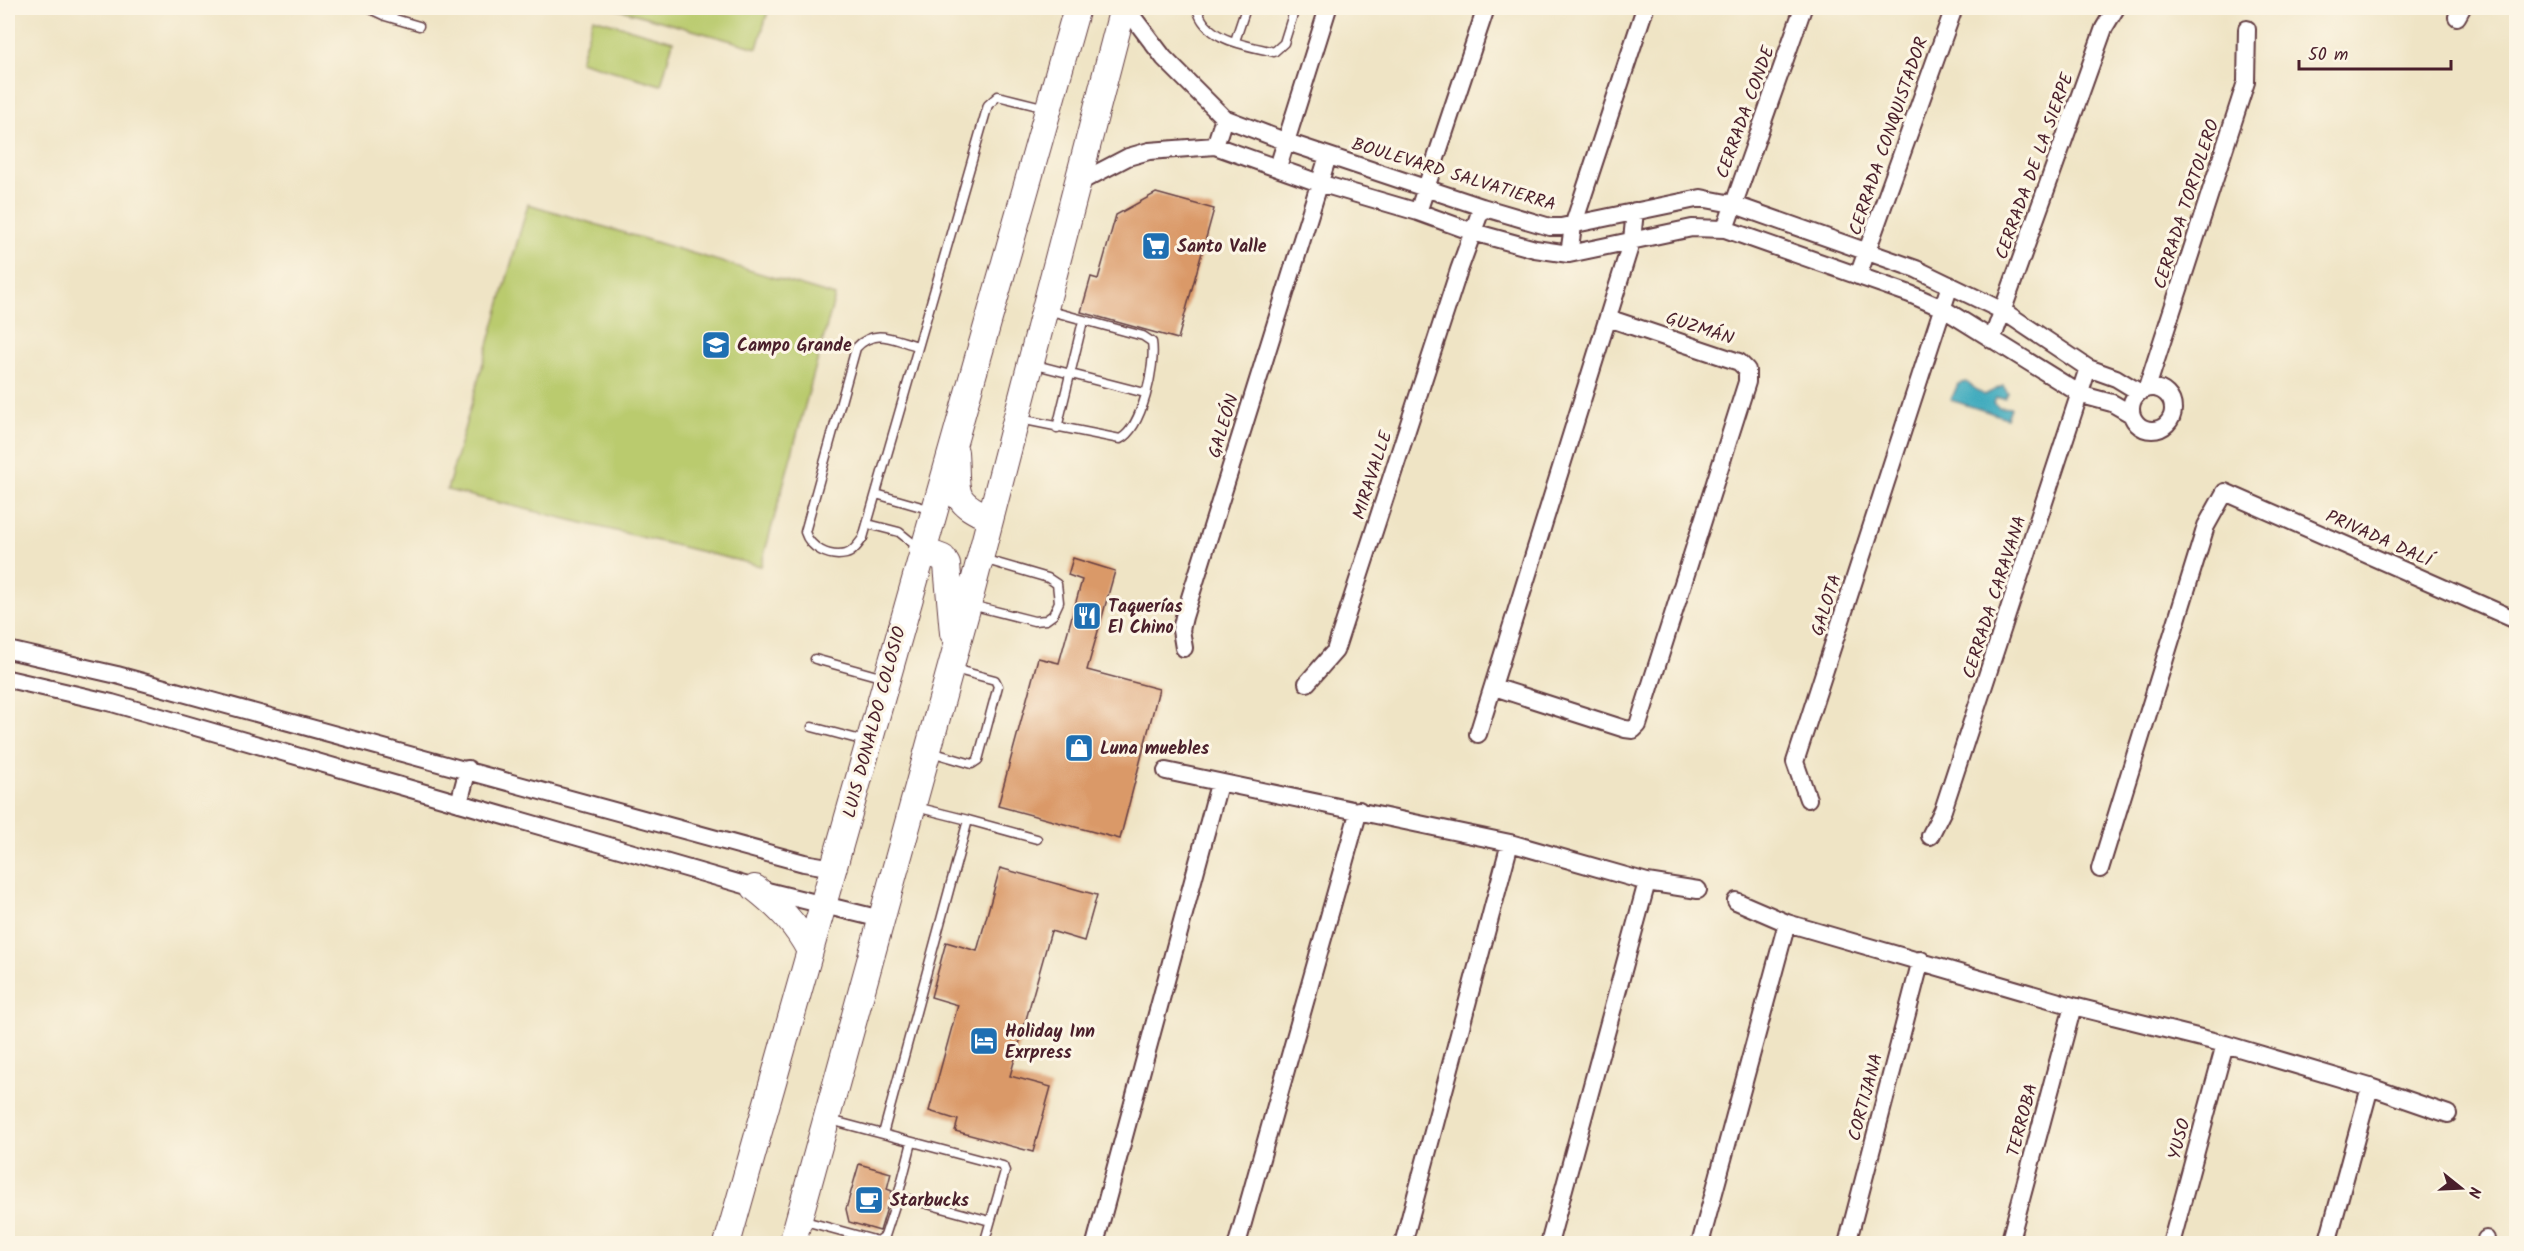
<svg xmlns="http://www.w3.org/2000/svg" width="2524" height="1251" font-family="Kalam,sans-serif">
  <rect width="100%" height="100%" fill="#fcf5e5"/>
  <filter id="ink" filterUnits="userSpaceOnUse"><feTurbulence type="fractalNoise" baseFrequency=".0167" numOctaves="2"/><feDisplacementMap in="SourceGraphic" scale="12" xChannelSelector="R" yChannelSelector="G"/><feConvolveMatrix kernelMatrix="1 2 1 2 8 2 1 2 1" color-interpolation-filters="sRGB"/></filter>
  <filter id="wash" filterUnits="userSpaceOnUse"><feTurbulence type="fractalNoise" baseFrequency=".008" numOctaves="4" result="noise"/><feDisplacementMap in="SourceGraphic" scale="24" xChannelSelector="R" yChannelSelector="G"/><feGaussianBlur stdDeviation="1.35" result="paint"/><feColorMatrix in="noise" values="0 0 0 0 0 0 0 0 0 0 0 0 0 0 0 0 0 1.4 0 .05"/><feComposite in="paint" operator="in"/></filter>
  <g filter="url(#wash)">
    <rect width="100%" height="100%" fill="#efe4c5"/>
    <path fill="#bacb6e" stroke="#82754c" stroke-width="1.5" d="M614,8H769L757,48Z
      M593,18L673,41L661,85L580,61Z
      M528,204L835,296L761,566L447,490Z"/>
    <path fill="#3fabbe" stroke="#446574" stroke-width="1.5" d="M1966,382L1984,395L2003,386L2008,393L2005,398H1996L1994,403L1998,407L2011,408L2007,418L1951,400L1958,384Z"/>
    <g id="blocks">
      <path fill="#da9967" d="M1156,193L1214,209L1178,339L1081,312L1091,277L1098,279L1116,215Z
        M1073,558L1115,571L1087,670L1159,689L1120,839L998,806L1038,658L1059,663L1082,580L1068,575Z
        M1000,868L1097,895L1084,941L1051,931L1010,1076L1051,1087L1033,1152L955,1131L958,1120L929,1111L958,1005L931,997L946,942L977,951Z
        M859,1164L891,1173L887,1189L892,1191L880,1231L849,1222L846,1209Z"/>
    </g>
  </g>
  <g filter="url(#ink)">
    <use href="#blocks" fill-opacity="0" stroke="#633d42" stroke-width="1.5"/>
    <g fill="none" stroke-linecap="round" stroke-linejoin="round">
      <g stroke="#633d42" stroke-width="11">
        <path id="service" d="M368,8L385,16L419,26
          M1197,8C1205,41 1246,45 1274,52L1284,43L1295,8
          M1235,41L1246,8
          M918,346C894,340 875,327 856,348L805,532C810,548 829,558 846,554C854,552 859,543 863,538L988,105L998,96L1046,108
          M1032,364L1145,393
          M1020,419L1120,439C1142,428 1156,366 1152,342L1143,336L1047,310
          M1057,428L1083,321
          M876,494L932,510
          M868,524L899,532L920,549
          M971,605L1034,621L1046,620L1053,615L1059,602L1057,584L1048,578L983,559
          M815,659L884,678
          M812,727L865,741
          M931,752L972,764L978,760L998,686L995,680L954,669
          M916,807L968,820
          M830,1120L1003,1166L1005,1171L984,1244
          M883,1134L968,820L1037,839
          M912,1142L898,1196L990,1221
          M801,1220L878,1241L885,1236L898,1196"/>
      </g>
      <g stroke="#633d42" stroke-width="20">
        <path id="minor" d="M1126,8L1164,58L1224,118L1287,142L1482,207L1550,227H1561L1701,198L1732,204L1916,269L2003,311L2088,368L2116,378L2139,392
          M2457,17L2462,8
          M1215,146L1224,118
          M1278,167L1328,8
          M1076,184L1128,157L1149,151L1215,146L1319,183L1418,212L1473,232L1535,249L1569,254L1692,228L1725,229L1910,294L1942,308L2082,395L2112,403L2131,414
          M1418,212L1486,8
          M1725,229L1803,8
          M1569,254L1573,226L1645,8
          M1858,276L1954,8
          M1992,340L2104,28L2116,8
          M2131 409a21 21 0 1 1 42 0a21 21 0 1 1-42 0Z
          M2147,388L2246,82L2247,29
          M1184,648L1181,630L1184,617L1328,156
          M8,650L117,675L804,863L834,868
          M8,679L112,703L755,888L881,919
          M1307,683L1335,651L1459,270L1482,207
          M1494,687L1625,729L1633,730L1638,725L1747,382V370L1739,362L1608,318
          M1478,734L1632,240L1635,211
          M1166,771L1510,843L1647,882L1698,890
          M1808,799L1795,762L1950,285
          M459,803L468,769
          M1930,836L1943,810L2088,368
          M2100,869L2206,526L2225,492L2516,620
          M1736,901L1787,923
          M2370,1087L2448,1114
          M2486,1239V1244
          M1095,1244L1219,784
          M1237,1244L1359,810
          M1403,1244L1510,843
          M1549,1244L1647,882
          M1700,1244L1787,923L2073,1006L2225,1044L2370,1087L2327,1244
          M1847,1244L1921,960
          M2009,1244L2073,1006
          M2171,1244L2225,1044"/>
      </g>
      <g stroke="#633d42" stroke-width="28">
        <path id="primary" d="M955,452C958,493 949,500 990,518
          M922,550L943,558L947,565L953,633
          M755,888C779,907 796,924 810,951
          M727,1244C843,831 959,419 1077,8
          M792,1244L968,605L1123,8"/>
      </g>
      <use href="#service" stroke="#fff" stroke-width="8"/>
      <use href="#minor" stroke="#fff" stroke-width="16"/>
      <use href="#primary" stroke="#fff" stroke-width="26"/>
    </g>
  </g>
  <defs>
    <g id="supermarket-square" transform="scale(1.5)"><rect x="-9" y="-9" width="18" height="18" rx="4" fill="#1f6fb2" stroke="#fcf5e5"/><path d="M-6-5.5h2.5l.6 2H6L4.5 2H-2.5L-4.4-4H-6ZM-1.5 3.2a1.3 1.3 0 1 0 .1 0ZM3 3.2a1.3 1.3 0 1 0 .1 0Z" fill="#fff"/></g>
    <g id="school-square" transform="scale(1.5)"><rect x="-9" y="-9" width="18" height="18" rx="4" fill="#1f6fb2" stroke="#fcf5e5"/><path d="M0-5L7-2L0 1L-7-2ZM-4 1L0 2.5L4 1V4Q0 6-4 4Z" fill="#fff"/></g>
    <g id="restaurant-square" transform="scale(1.5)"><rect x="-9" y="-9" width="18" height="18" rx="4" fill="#1f6fb2" stroke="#fcf5e5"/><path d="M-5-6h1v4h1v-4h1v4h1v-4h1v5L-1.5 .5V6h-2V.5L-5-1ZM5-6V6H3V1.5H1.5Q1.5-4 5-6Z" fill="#fff"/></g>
    <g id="shop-square" transform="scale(1.5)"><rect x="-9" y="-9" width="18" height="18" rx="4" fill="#1f6fb2" stroke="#fcf5e5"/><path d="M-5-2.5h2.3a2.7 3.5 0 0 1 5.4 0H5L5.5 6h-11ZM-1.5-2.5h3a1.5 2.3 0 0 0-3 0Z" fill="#fff"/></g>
    <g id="hotel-square" transform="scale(1.5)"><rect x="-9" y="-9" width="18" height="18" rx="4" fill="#1f6fb2" stroke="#fcf5e5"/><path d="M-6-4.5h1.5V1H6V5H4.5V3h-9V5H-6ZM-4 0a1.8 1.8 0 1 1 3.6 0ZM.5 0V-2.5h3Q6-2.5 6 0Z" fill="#fff"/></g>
    <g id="cafe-square" transform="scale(1.5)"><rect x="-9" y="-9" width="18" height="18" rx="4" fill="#1f6fb2" stroke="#fcf5e5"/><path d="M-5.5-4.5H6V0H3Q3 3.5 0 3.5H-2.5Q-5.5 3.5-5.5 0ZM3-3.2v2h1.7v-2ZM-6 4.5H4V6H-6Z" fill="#fff"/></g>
  </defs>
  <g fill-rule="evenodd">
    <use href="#supermarket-square" x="1156" y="246"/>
    <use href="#school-square" x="716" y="345"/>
    <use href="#restaurant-square" x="1087" y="616"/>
    <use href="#shop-square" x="1079" y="748"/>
    <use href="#hotel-square" x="984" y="1041"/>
    <use href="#cafe-square" x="869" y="1200"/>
  </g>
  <g text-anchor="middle" stroke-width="6" stroke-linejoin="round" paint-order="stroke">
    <g font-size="18" fill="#4a1f2b" stroke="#fcf5e5">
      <text transform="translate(1745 112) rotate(-70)" y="6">CERRADA CONDE</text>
      <text transform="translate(1888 136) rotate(-71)" y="6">CERRADA CONQUISTADOR</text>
      <text transform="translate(2034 166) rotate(-70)" y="6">CERRADA DE LA SIERPE</text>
      <text transform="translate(1454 174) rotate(17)" y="6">BOULEVARD SALVATIERRA</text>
      <text transform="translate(2186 204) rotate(-72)" y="6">CERRADA TORTOLERO</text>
      <text transform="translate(1700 328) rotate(18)" y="6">GUZMÁN</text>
      <text transform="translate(1223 426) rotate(-73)" y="6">GALEÓN</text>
      <text transform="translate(1372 475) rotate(-72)" y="6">MIRAVALLE</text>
      <text transform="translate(2379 538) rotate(24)" y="6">PRIVADA DALÍ</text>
      <text transform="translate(1994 597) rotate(-72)" y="6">CERRADA CARAVANA</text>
      <text transform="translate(1826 605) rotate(-72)" y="6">GALOTA</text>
      <text transform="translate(874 722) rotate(-75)" y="6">LUIS DONALDO COLOSIO</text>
      <text transform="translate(1865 1097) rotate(-75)" y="6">CORTIJANA</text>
      <text transform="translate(2022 1120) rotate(-75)" y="6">TERROBA</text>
      <text transform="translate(2179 1139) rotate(-75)" y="6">YUSO</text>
    </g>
    <g font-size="18" font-weight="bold" fill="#4a1f2b" stroke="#fcf5e5" text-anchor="start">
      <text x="1177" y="252">Santo Valle</text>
      <text x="737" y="351">Campo Grande</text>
      <text x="1108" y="612">Taquerías<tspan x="1108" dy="21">El Chino</tspan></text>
      <text x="1100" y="754">Luna muebles</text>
      <text x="1005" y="1037">Holiday Inn<tspan x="1005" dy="21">Exrpress</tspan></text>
      <text x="890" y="1206">Starbucks</text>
    </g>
  </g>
  <rect width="2524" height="1251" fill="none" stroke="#fcf5e5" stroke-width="30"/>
  <g transform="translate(2461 1188) rotate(108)" stroke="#fcf5e5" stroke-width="4.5" paint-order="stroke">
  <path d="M0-4.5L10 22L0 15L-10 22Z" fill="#4a1f2b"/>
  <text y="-9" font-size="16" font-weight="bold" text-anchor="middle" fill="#4a1f2b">N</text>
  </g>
  <path d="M2299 60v9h152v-9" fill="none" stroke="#4a1f2b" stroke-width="3"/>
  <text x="2308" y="60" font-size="18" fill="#4a1f2b" stroke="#fcf5e5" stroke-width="4.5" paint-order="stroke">50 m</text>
</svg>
